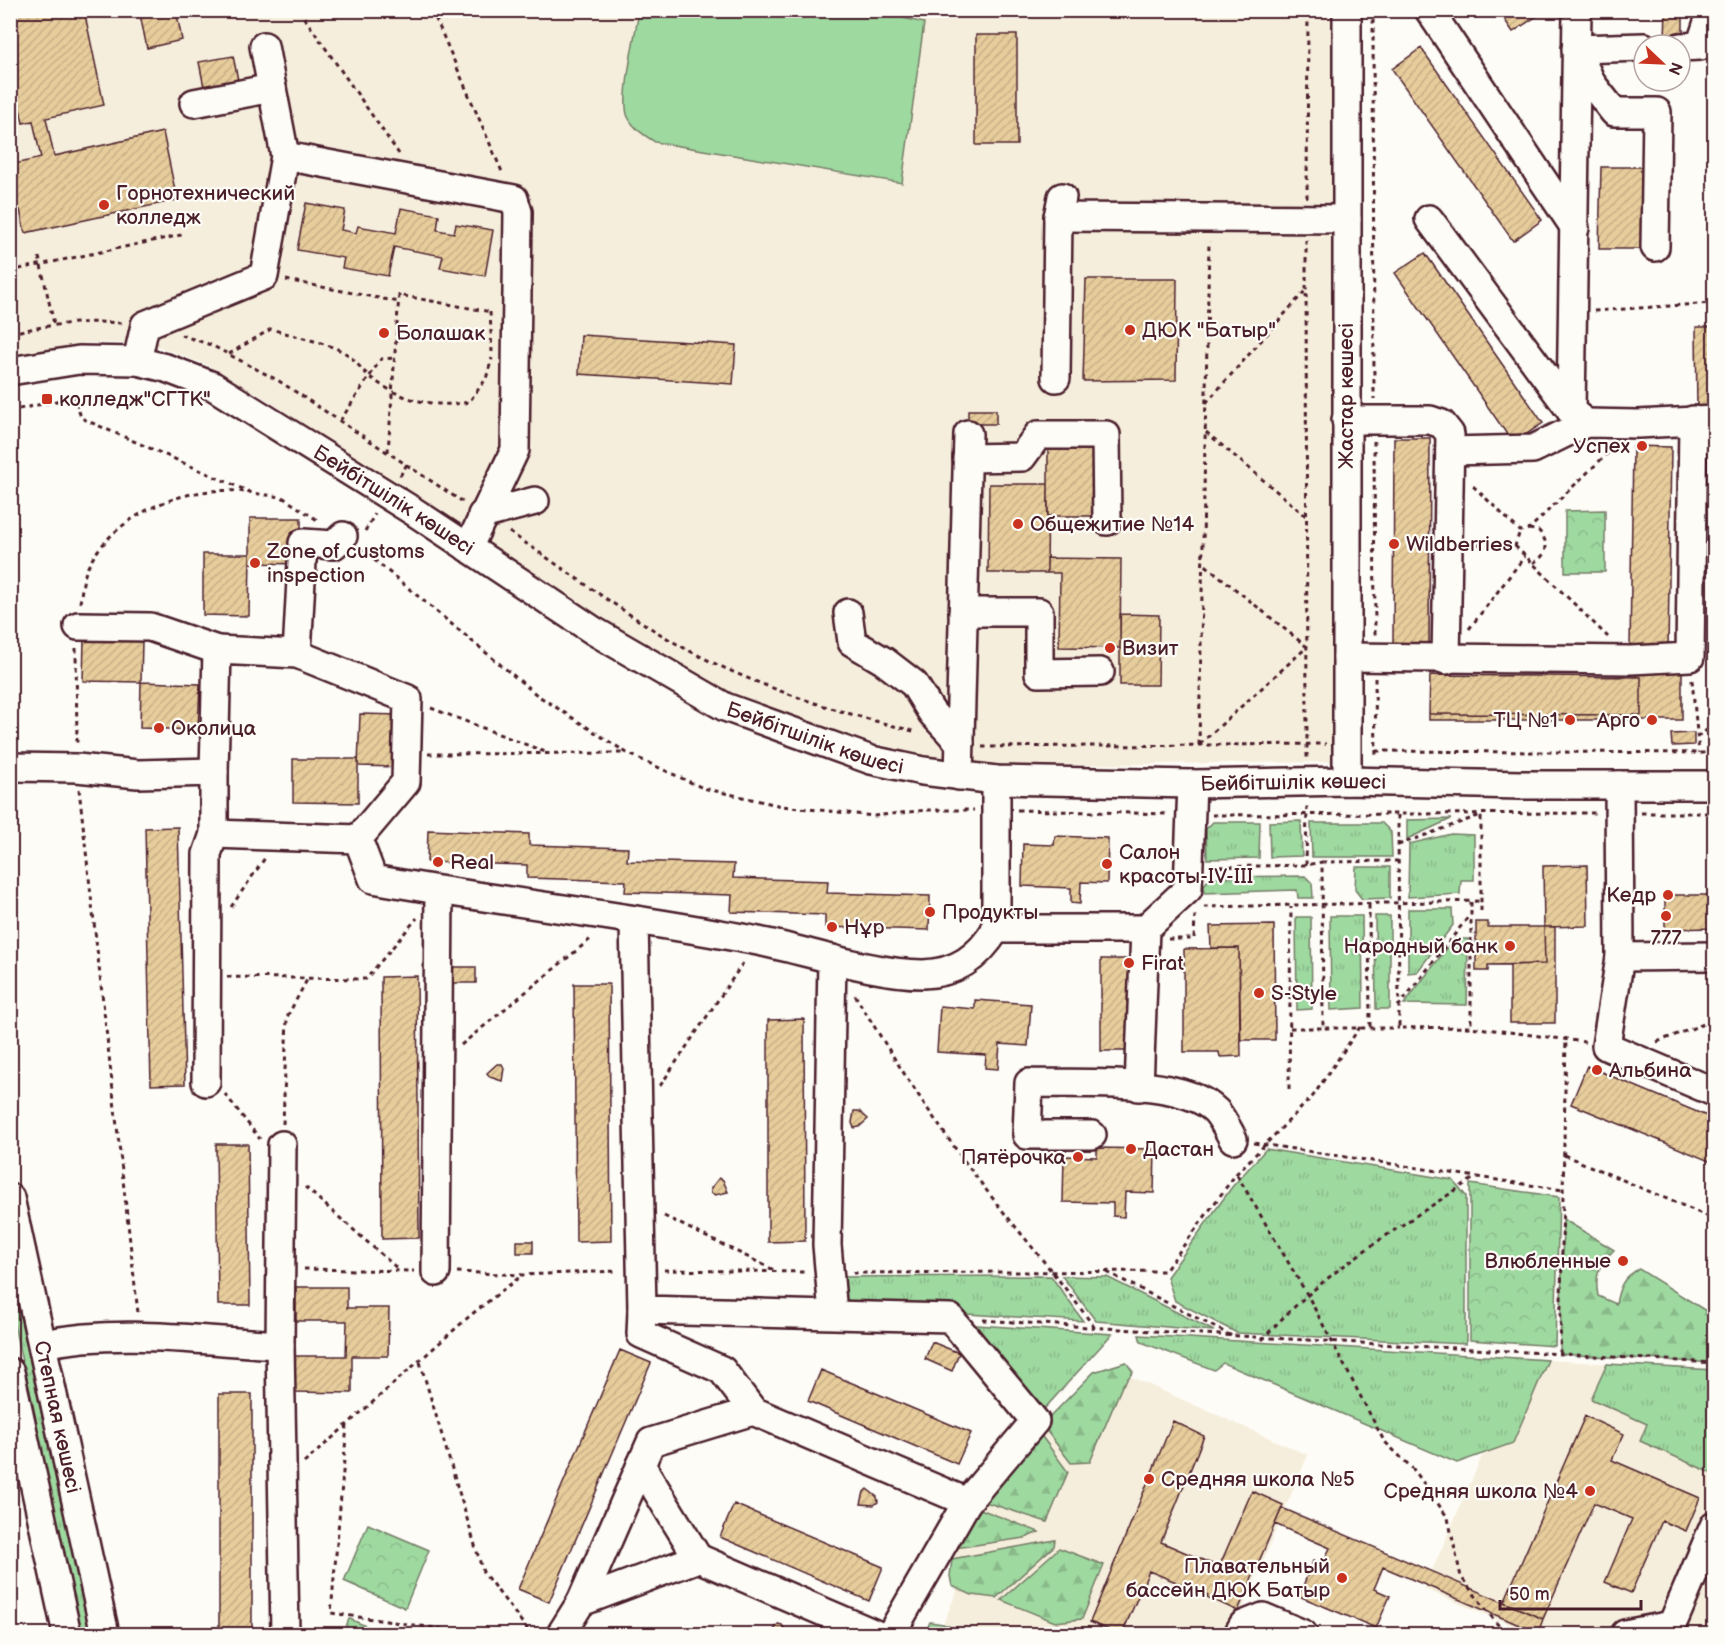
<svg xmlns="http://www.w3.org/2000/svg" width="1725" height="1645" font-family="'Balsamiq Sans',sans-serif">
  <defs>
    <pattern id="grass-tufts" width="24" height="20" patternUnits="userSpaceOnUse" patternTransform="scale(1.5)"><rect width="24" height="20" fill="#9ed9a0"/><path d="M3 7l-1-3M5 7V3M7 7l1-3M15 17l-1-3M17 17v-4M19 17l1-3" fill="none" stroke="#8aba8a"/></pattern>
    <pattern id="forest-firs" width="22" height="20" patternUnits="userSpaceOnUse" patternTransform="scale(1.5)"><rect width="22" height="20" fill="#9ed9a0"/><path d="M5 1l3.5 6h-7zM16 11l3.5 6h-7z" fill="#8aba8a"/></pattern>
    <pattern id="park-crowns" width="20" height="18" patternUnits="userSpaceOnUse" patternTransform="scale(1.5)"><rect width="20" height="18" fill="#9ed9a0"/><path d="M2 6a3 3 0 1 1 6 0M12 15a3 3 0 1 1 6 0" fill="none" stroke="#8aba8a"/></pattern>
    <pattern id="building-hatch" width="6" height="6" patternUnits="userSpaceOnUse" patternTransform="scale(1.5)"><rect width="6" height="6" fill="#e7cd9c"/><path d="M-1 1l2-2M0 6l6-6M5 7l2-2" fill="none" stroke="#c8b087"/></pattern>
  </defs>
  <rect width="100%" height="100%" fill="#fdfcf7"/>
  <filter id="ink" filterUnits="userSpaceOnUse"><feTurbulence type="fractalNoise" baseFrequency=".0167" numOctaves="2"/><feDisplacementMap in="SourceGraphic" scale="12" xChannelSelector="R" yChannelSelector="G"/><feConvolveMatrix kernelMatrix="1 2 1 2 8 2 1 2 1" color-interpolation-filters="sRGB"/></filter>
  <g filter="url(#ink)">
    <path fill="#f6eedc" d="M11,11H1334L1332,762L974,766L943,762L793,720L728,693L666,663L264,398L207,365L160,347L129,343H86L11,358Z
      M1548,1360L1714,1370V1634H1533L1424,1589L1483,1454L1513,1443Z
      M1113,1369L1308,1455L1232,1634H968L943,1624L957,1591L952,1575L955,1553L962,1535L981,1503L1041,1429Z"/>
    <path fill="url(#grass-tufts)" stroke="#747c66" stroke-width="1.5" d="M1451,819L1407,839V820Z
      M1301,821L1302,856L1270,857L1269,822Z
      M1213,822H1260L1259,858L1207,859L1206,829Z
      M1311,823H1382L1391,832L1392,857H1312Z
      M1451,834L1474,835V880H1461L1460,894L1408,897L1409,844Z
      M1356,867H1390V898L1362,899L1355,890Z
      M1305,876L1312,883L1313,898H1298L1297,890L1205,893L1204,885L1211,877Z
      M1408,909H1452L1453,925L1417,972L1408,973Z
      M1330,916H1362L1363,1008L1331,1010Z
      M1375,916H1390V1009H1376Z
      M1296,917H1311L1312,1009L1297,1010Z
      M1454,939H1468L1467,1005L1404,1004Z
      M1266,1149L1453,1180L1466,1196V1344L1237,1333L1175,1301L1167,1277L1232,1187Z
      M10,1271L90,1634H81L11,1311Z
      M1051,1276L1083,1321L849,1307L838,1295L837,1277Z
      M1062,1276L1107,1277L1214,1331L1096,1321Z
      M962,1324L1112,1334L1036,1418Z
      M1139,1335L1548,1360L1513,1443L1457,1463L1223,1363L1214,1370L1141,1342Z
      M1607,1364L1714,1370V1474L1640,1441L1647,1424L1591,1399Z
      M930,1622L943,1624L968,1634H925Z
      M1088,1627L1106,1634H1037L1038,1632Z"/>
    <path fill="url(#forest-firs)" stroke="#747c66" stroke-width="1.5" d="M1563,1219L1614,1250C1599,1264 1594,1275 1598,1296L1616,1304C1619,1287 1623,1277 1639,1269L1714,1316V1363L1560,1354Z
      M1126,1362L1133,1372L1122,1386L1090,1462L1071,1463L1042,1425L1094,1372Z
      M1040,1434L1068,1472L1047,1522L985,1502L983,1496Z
      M975,1507L1039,1532L1025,1538L954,1548Z
      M1055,1540L1054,1546L996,1598L972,1595L952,1586L950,1576L952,1559Z
      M1059,1548L1104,1565L1082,1619L1055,1622L1001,1600Z"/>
    <path fill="url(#park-crowns)" stroke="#747c66" stroke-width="1.5" d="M1605,510V572H1565V511Z
      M1470,1184L1559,1197L1555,1346L1470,1340Z
      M368,1524L429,1550L405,1608L344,1581Z
      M349,1619H350L384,1634H343Z"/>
    <path fill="#9ed9a0" stroke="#747c66" stroke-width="1.5" d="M639,11H875L924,23L902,183L655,142C644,135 634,129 628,117C620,101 636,31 639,11Z"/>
    <path fill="url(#building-hatch)" stroke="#4a1f2b" stroke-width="1.5" d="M10,10H84L104,105L46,118L54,156L163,132L177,200L25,233L20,210L10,212V200L18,199L10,165L41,158L33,121L23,123L10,63Z
      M139,10H176L182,40L147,48Z
      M1498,10H1542L1543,12L1513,32Z
      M1666,10H1683V39H1665Z
      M976,35H1017V145H976Z
      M1421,48L1542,220L1513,241L1392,69Z
      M233,56L239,85L205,92L199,62Z
      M1601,167H1645L1643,249H1599Z
      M306,203L345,210L341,230L356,233L358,226L396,233L401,208L439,215L437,230L454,233L456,224L493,230L485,276L440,268L443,256L394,247L388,276L342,268L344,258L297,250Z
      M1425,253L1543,423L1513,443L1395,273Z
      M1086,279H1177L1176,380L1083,381Z
      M1696,327H1714V409H1697Z
      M581,335L736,345L733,384L579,374Z
      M968,410H996V424H968Z
      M1394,438H1430L1429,646H1393Z
      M1633,446L1671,447L1668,650L1630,649Z
      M1048,448H1094L1093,516H1048Z
      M989,484H1048L1047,573H988Z
      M250,518H301V564L250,563Z
      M203,554H250L249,616L203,615Z
      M1047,558L1121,559L1120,648L1059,647L1060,573H1047Z
      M1120,614L1159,615L1158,685H1120Z
      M84,640L142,641L141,682L83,681Z
      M1636,669H1682V720H1429V714L1641,715V677H1636Z
      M1430,675L1641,677V715L1429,714Z
      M141,682L200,684L198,730L140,728Z
      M360,714L400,715L399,767L358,766Z
      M1694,733V745L1672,746L1671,734Z
      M293,759H358V803L293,802Z
      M178,827L185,1084L151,1085L145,828Z
      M428,830L529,834V845L628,848L627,861L734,864L733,878L828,881L827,893L930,896L929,930L825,927V915L731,912L732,895L625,892L626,881L527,878V865L427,862Z
      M1055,836L1108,838L1107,883L1081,882L1080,904L1071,903V888L1022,886L1023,844L1054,845Z
      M1587,865L1588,926L1544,927L1543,866Z
      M1665,895H1714V928L1665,929Z
      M1476,922H1488V927H1544L1545,964L1488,965V971H1476Z
      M1274,925L1275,1040H1240L1239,948H1211L1210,926Z
      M1544,927H1555V1023H1510V965L1545,964Z
      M1239,948L1241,1056L1220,1057L1219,1052H1184V949Z
      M1101,959H1130L1129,1051H1101Z
      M453,967H476V983H453Z
      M417,976L419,1238L382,1239L381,977Z
      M574,984H609L611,1241L576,1242Z
      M975,1000L1031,1004L1028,1046L1000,1044L998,1069L985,1068L986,1055L937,1052L940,1006L975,1009Z
      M804,1019L805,1241L768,1242V1020Z
      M497,1064H502L504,1068L502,1081L490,1077L487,1073Z
      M1587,1066L1714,1119V1163L1571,1104Z
      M854,1111H859L868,1119L859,1127L854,1128L852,1123Z
      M216,1144H248L250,1305H218Z
      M1097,1148L1155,1149L1154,1193L1125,1192L1124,1217L1113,1216V1203L1063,1202L1064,1156L1097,1157Z
      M719,1178L723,1180L728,1192L715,1195L711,1193V1188Z
      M517,1241H533V1253H517Z
      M296,1287H347V1308H389L388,1356H352V1393L294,1392V1356H346L347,1321H296Z
      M932,1342L959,1353L952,1371L925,1359Z
      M620,1350L651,1363L549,1602L518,1589Z
      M821,1370L971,1433L957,1464L808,1401Z
      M219,1394H252V1634H219Z
      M1585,1416L1624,1434L1612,1460L1700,1498L1686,1531L1662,1521L1631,1593L1605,1582L1632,1519L1594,1503L1543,1619L1504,1602Z
      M1173,1421L1204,1436L1161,1542L1219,1567L1252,1491L1283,1505L1238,1611L1207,1597L1208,1595L1149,1571L1122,1634H1118L1090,1622Z
      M867,1489L877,1497L878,1502L874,1505L861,1504L864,1492Z
      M734,1504L883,1567L869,1601L720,1537Z
      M1282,1508L1543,1619L1538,1633L1383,1567L1374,1589L1390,1596L1376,1628L1299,1596L1313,1561L1322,1565L1330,1548L1275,1524Z
      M778,1624L782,1625L788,1634H771Z"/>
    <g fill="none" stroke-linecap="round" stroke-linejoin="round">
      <g stroke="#4a1f2b" stroke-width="32">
        <g id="minor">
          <path d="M1429,10L1575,228"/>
          <path d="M1577,10L1571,411L1586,423"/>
          <path d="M264,46L285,156"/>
          <path d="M1644,47L1576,49L1592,84L1614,112H1657L1655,247"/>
          <path d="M1680,47L1700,46L1712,10"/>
          <path d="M194,103L272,88"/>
          <path d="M1062,197L1058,217L1347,219"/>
          <path d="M1429,219L1571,411"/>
          <path d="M137,361L145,325L264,276L285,156L514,199L518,212L515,450L468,548"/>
          <path id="s1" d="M10,371L79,360L137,361L166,368L213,386L416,513L594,631L725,707L871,760L923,771L996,780L1192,784L1347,781L1521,785H1714"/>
          <path d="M1056,378L1058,217"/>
          <path d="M1346,420H1430L1442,424L1450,434L1446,660"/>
          <path d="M1450,451L1533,449L1586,423L1638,424L1714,420"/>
          <path d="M967,458L1022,457L1038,435H1106L1107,521"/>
          <path d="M482,515L535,501"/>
          <path d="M963,612H1039V673L1100,672"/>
          <path d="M848,613L852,642L884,661L914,684L932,713L960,743"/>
          <path d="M78,626L150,627L217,650"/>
          <path d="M297,654L303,543L334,545L343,536"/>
          <path d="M1347,657L1631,660L1690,657L1693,420"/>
          <path d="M10,767L77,768L138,774L214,772V834L207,854L206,1082"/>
          <path d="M214,772L217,650L297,654L408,699L406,782L358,839"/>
          <path d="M959,776L968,434"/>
          <path d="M996,780V929"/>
          <path d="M1347,781V10"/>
          <path d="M1619,785L1620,957L1714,956"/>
          <path d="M214,834L358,839L373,879C501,902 631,916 758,941C808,951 873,974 923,974C957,973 979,957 996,929H1145L1188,889L1192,784"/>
          <path d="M634,921L642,1310L950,1318L1035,1421L967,1502L891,1634"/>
          <path d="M1620,957L1606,1046L1714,1092"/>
          <path d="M832,959L827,1245L833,1314"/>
          <path d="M1139,1087L1145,929"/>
          <path d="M1092,1135H1027L1029,1083C1077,1085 1181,1076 1216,1111C1223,1119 1228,1130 1233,1139"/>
          <path d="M282,1145L280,1345L285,1634"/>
          <path id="s2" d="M10,1198L105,1634"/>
          <path d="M436,1272L439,891"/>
          <path d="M642,1310L641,1334L722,1370L753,1411L967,1502"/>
          <path d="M43,1344C120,1328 203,1341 280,1345"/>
          <path d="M10,1372L67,1634"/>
          <path d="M641,1465L698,1558"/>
          <path d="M581,1602L651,1442L753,1411"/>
          <path d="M561,1634L581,1602L698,1558L875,1634"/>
          <path d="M1238,1634L1243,1625L1263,1617L1303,1634"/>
          <path d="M1625,1634L1672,1625L1714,1526"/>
        </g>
      </g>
      <path stroke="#4a1f2b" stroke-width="3" stroke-dasharray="4.5 4.5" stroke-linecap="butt" d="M299,10L399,154
        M432,10L503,174
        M1373,10L1374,399
        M1307,198L1308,10
        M1306,240L1307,759
        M39,257L54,324
        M10,271L186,234
        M286,280L399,302
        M1594,311L1714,303
        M490,312L492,352
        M10,333C48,325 83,320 122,323
        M181,335L211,345L279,381L463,502
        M229,354L271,329C294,336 320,341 342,351C354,357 359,368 369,376C397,399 434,409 469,402L486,379L492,358
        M1206,403L1305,291
        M10,411L75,397L81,418L252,493L282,497L319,521
        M340,421L381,359L395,358
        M1206,432L1306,516
        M1374,441L1375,636
        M388,452L399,295L491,312
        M400,476L407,464
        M1473,486L1520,531L1529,529L1615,446
        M1529,529L1539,531C1550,544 1548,555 1533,563
        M365,531L375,514
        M509,532C565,569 619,610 677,644C752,686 834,711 917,732
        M1469,544L1515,546L1520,531
        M1515,546L1608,637
        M360,548L537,695L627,753L703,788L782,806L874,816L926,810H974
        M80,603C82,589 83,575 90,563C117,513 190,483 244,492
        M1469,629L1525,556
        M76,648L77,747
        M1375,678L1376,759
        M1692,680L1699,753
        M431,708L548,753
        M1697,737L1714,725
        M1200,744L1307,647L1203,563
        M1199,745L1209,241
        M982,747L1326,744
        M1376,751L1714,753
        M428,754L626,753
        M79,789L138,1313
        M1017,810L1169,814
        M1641,813H1714
        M1212,815L1598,813
        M1398,815L1399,1028L1471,1027L1585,1042
        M1398,845L1481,815V911
        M1322,862L1398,861
        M1306,865L1307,804
        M1211,867L1306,865L1322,862L1323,1028H1399
        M1471,902V1027
        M1369,905L1370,1027
        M231,907L265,858
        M1204,907L1481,901
        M1168,939H1194L1195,915
        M227,977L366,979L417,918
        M855,995C898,1066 943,1135 994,1200C1028,1243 1063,1283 1094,1327
        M1398,1007L1469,916
        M1290,1028H1323
        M1657,1042L1714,1020
        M461,1045L593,937
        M660,1086L745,960
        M1289,1089L1291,907
        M225,1094L260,1139
        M283,1124L287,1017L308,978
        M1254,1143L1563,1190
        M1564,1155L1714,1219
        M1237,1175L1308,1296L1384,1441L1415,1471L1448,1518L1461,1577L1505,1634
        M305,1187L399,1270
        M664,1216L776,1271
        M304,1269L414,1271
        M664,1270L807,1272
        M457,1272L523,1275L618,1271
        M1107,1272L1232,1336
        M853,1273L1165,1271L1236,1174L1313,1096L1360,1027
        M983,1320C1226,1337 1470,1348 1714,1363
        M1262,1340C1321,1273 1400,1227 1474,1178
        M1560,1354L1566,1037
        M420,1362L483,1572L531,1634
        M347,1425L331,1613L476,1634
        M304,1463L472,1314L521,1276"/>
      <use href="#minor" stroke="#fdfcf7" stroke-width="27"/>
    </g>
  </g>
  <g fill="#c8321e" stroke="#fdfcf7" stroke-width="2">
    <circle cx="104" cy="205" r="6"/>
    <circle cx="1130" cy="330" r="6"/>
    <circle cx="384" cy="333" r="6"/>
    <rect x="41" y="393" width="12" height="12" rx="3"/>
    <circle cx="1642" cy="446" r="6"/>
    <circle cx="1018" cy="524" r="6"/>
    <circle cx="1394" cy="544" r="6"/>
    <circle cx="255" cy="563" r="6"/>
    <circle cx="1110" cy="648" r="6"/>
    <circle cx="1570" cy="720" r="6"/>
    <circle cx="1652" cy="720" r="6"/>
    <circle cx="159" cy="728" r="6"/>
    <circle cx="438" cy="862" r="6"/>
    <circle cx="1107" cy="864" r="6"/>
    <circle cx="1668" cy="895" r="6"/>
    <circle cx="930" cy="912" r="6"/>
    <circle cx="1666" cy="916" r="6"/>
    <circle cx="832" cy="927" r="6"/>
    <circle cx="1510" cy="946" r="6"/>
    <circle cx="1129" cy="963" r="6"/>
    <circle cx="1259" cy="993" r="6"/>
    <circle cx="1597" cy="1070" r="6"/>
    <circle cx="1131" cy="1149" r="6"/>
    <circle cx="1078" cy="1157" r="6"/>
    <circle cx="1623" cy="1261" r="6"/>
    <circle cx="1149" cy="1479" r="6"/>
    <circle cx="1590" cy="1491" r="6"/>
    <circle cx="1342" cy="1578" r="6"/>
  </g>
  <g text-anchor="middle" stroke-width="4.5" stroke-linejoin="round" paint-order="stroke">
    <g font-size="21" fill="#4a1f2b" stroke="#fdfcf7" text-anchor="start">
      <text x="116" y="200">Горнотехнический<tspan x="116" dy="24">колледж</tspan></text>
      <text x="1142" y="337">ДЮК "Батыр"</text>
      <text x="396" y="340">Болашак</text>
      <text x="59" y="406">колледж"СГТК"</text>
      <text x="1630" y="453" text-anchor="end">Успех</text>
      <text x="1030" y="531">Общежитие №14</text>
      <text x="1406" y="551">Wildberries</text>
      <text x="267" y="558">Zone of customs<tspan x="267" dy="24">inspection</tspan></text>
      <text x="1122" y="655">Визит</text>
      <text x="1558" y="727" text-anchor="end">ТЦ №1</text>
      <text x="1640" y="727" text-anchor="end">Арго</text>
      <text x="171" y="735">Околица</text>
      <text x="1119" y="859">Салон<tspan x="1119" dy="24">красоты-IV-III</tspan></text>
      <text x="450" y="869">Real</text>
      <text x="1656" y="902" text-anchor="end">Кедр</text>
      <text x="942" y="919">Продукты</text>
      <text x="844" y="934">Нұр</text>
      <text x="1666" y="945" text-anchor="middle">777</text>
      <text x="1498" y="953" text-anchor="end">Народный банк</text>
      <text x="1141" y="970">Firat</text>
      <text x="1271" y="1000">S-Style</text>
      <text x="1609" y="1077">Альбина</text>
      <text x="1143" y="1156">Дастан</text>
      <text x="1066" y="1164" text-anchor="end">Пятёрочка</text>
      <text x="1611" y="1268" text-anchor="end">Влюбленные</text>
      <text x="1161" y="1486">Средняя школа №5</text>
      <text x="1578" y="1498" text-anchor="end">Средняя школа №4</text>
      <text x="1330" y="1573" text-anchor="end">Плавательный<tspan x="1330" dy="24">бассейн ДЮК Батыр</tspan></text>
    </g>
    <g font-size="21" fill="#4a1f2b" stroke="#fdfcf7">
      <text transform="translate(1346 396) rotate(-90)" y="7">Жастар көшесі</text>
      <text dy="7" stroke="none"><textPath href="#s1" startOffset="422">Бейбітшілік көшесі</textPath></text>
      <text dy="7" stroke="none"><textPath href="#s1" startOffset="908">Бейбітшілік көшесі</textPath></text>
      <text dy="7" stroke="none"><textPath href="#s1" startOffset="1392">Бейбітшілік көшесі</textPath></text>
      <text dy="7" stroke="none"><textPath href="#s2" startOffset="224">Степная көшесі</textPath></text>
    </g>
  </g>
  <rect width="1725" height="1645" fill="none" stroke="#fdfcf7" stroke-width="36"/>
  <rect x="18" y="18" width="1689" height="1609" fill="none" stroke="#4a1f2b" stroke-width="2" filter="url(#ink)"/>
  <g transform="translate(1662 63) rotate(113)"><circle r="28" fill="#fdfcf7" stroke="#b5a4a5" stroke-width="1.5"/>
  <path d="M0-4.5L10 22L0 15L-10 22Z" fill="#c8321e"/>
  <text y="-9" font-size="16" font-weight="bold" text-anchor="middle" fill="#4a1f2b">N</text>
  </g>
  <path d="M1500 1600v9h141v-9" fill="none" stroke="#4a1f2b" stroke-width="3"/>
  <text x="1509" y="1600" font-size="18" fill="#4a1f2b" stroke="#fdfcf7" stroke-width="4.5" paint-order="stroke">50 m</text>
</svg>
